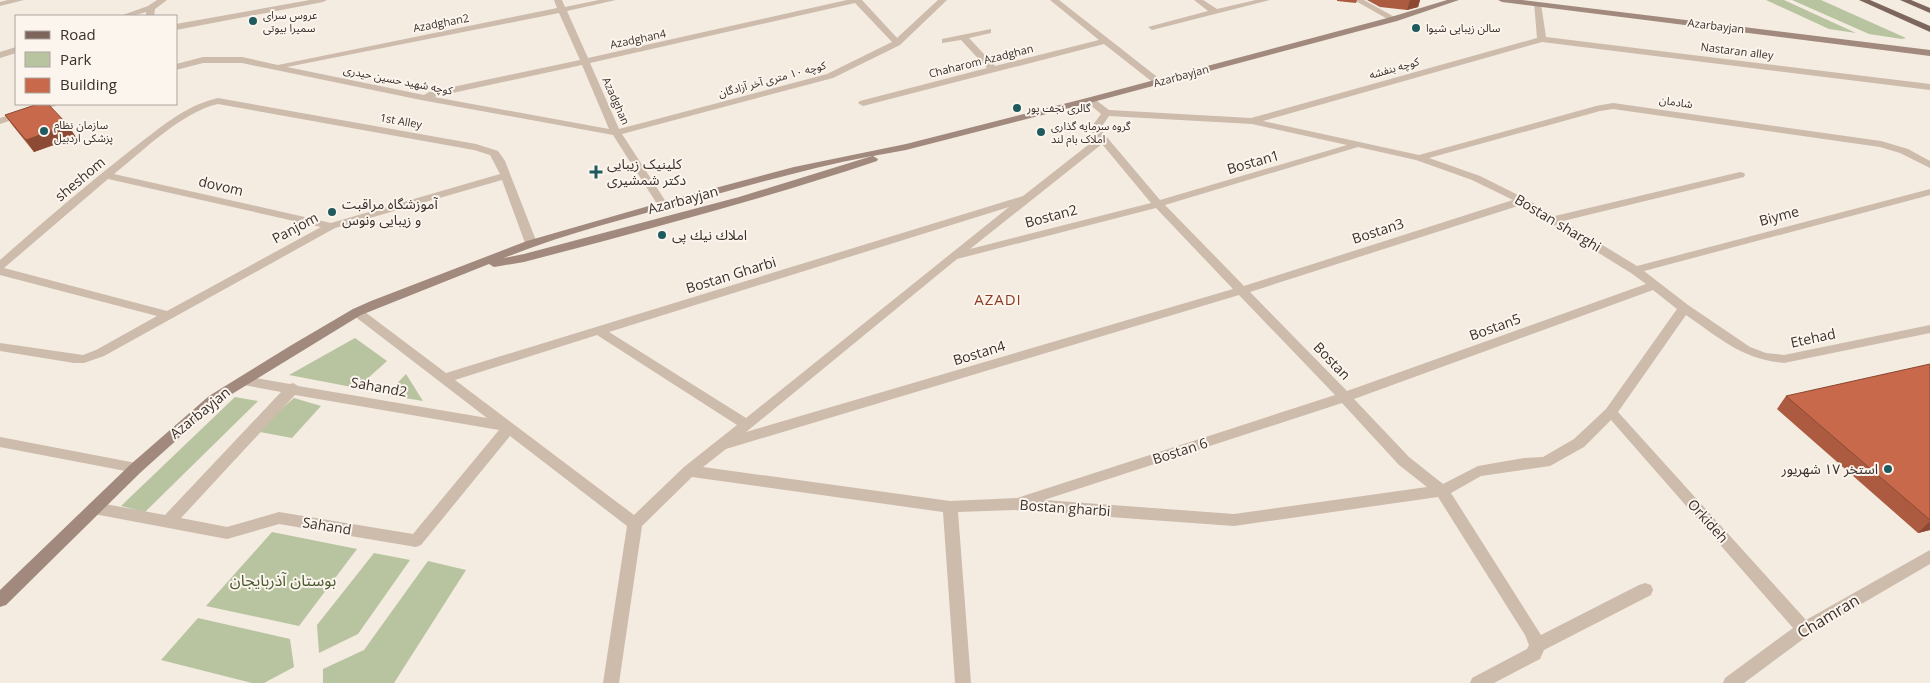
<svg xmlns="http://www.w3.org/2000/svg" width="1930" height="683" font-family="'Open Sans','Noto Sans Arabic',sans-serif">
  <rect width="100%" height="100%" fill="#f4ebe1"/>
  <path fill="#b8c4a0" d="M1766,0H1784L1856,33L1829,29Z
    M1792,0H1821L1906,38L1902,39L1869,34Z
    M355,338L387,361L357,388L289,375Z
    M406,374L423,401L386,395Z
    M235,397L258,401L145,512L121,506Z
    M294,398L321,406L292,438L260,432L278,412Z
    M272,532L357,549L299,626L206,606Z
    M374,553L410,560L358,634L319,653L317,625Z
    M428,561L466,570L394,683H323V669L364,650Z
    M198,618L290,639L294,667L264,683H252L161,660Z"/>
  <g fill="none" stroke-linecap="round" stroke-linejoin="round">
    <path fill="#cdbbac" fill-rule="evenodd" d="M8,0H24L0,6V2Z
      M157,0H167L155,9L154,16H146V12L132,16H120L148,6Z
      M310,0H327L323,2L176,30V24Z
      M554,0H562L565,7L599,0H616L567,11L588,58L847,0H862L897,38L938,0H947L900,45L833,78L622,134L668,205L663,208L659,207L613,135L421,100L242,63H203L176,70V64L203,57H242L278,65L557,8ZM855,3L892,42L827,74L619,129L590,63ZM559,13L580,60L429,92L424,95L287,67ZM582,65L609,129L434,97Z
      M1050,0H1059L1161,80V84H1155L1104,44L863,106L858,103L860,101L987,68L961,40L942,43V39L991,29V33L969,38L995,66L1099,40Z
      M1194,0H1203L1217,9L1256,0H1270L1152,30L1148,27L1208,11Z
      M1354,0H1364L1398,19L1391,21Z
      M1534,2L1541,4L1546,37L1930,84V90L1542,42L1263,121L1419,155L1596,106L1613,103L1881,141L1908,149L1930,161V168L1900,153L1880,147L1613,109L1600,111L1429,158L1480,176L1526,199L1555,216L1740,172L1744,173L1745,175L1744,177L1563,221L1637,266L1930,189V195L1644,271L1688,305L1750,347L1766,353L1784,355L1930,325V333L1784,363C1741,359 1720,338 1686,315L1618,412L1806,620L1930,550V564L1810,634L1744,683H1723L1725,678L1793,628L1611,420L1584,447L1550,466L1481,476L1451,493L1541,635L1639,585L1645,583L1651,585L1653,590L1651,595L1544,650L1540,659L1494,683H1470L1472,678L1527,649L1529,645L1525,635L1438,497L1234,526L1014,510L958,512L971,683H955L943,512L692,477L642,526L619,683H603L627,526L510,436L421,545L416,547L279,524L227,539L94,514L89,512L87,508L89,504L94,502L165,515L281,392L238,384L237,381L238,378L243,376L290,384L293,383L298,386L487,418L353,315L351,312L353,309H361L446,373L1023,196L1097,138L1090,129L1101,114L1087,102V98H1093L1109,110L1251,118L1537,38ZM1109,116L1252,124L1347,145L1160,200L1100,129ZM1102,144L1151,203L970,249ZM1358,147L1416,160L1472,180L1513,200L1244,286L1165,205ZM1521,205L1631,273L1646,284L1347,391L1250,292ZM1009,207L746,418L609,332ZM1156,208L1233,289L746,432L957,259ZM1653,290L1677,309L1606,409L1574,439L1543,457L1524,458L1478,466L1443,484L1409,457L1354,399ZM1239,295L1335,395L1017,498L950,501L703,467L726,449ZM597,335L737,425L684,467L634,515L455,380ZM295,395L499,430L413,534L279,512L227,527L181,518ZM1342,403L1399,465L1427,487L1234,514L1044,500Z
      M16,47V53L0,58V52Z
      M218,98L476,144L498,151L505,161L537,243L531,246L525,243L502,180L335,228L104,356L84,363H74L0,351V343L83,355L96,350L157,316L0,275V260C43,222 86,185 131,150C159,129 183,106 218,98ZM218,104L474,150L490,155L500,174L331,223L114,174C143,151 182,112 218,104ZM108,179L321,227L167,311L4,268Z
      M47,104H61L0,124V118Z
      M0,437L136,463L141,464L143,468L141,472L136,473L0,447Z"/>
    <path fill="#a18a7d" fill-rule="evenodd" d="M1447,0H1459L1397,21L1093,102L906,150L873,156L878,159L877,161C761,200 642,231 524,262L494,267L489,264L361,315L219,402L141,472L6,605L0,607V590L131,464L209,396L290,346L353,309L371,301L527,241L659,203L794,167L906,144L1087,98L1391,17ZM872,156L739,197L524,254L504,258C566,233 631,217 696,200C754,184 813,167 872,156Z
      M1498,0H1522L1930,50V56L1502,2Z"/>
    <path fill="#7d675c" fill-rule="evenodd" d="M1859,0H1870L1930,26V32Z
      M1900,0H1911L1930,8V13Z"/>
  </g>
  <path fill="#ac5a40" d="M1337,0H1357L1356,3L1337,1Z
    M1367,0H1420L1418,7L1407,10L1380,7Z
    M5,115L76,137L34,152L13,126Z
    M1930,364V530L1918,533L1777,409L1786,396Z"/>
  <path fill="#8c4a34" d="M1410,0H1420L1418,7L1407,10Z
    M68,125L76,137L34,152L26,140Z
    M1930,521V530L1918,533Z"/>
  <path fill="#c8694b" stroke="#8c4a34" d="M38,104H48L68,125L26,140L5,115Z
    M1930,364V520L1786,396Z"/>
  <g fill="#1f5a5e" stroke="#fbf5ee" stroke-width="2">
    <circle cx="253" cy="21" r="5"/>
    <circle cx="1416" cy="28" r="5"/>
    <circle cx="1017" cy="108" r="5"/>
    <circle cx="44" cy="131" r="5"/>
    <circle cx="1041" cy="132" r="5"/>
    <path d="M593.5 164.5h5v5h5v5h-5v5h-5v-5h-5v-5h5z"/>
    <circle cx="332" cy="212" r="5"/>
    <circle cx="662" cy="235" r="5"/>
    <circle cx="1888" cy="469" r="5"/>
  </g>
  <g text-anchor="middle" stroke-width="4" stroke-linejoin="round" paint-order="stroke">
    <g font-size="11" fill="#3b302b" stroke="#fbf5ee" text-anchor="start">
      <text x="263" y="19">عروس سرای<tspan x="263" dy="13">سمیرا بیوتی</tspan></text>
      <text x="1426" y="32">سالن زیبایی شیوا</text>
      <text x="1027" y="112">گالری نجف پور</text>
      <text x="54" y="129">سازمان نظام<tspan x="54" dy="13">پزشکی اردبیل</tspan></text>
      <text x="1051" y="130">گروه سرمایه گذاری<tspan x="1051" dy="13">املاک بام لند</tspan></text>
    </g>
    <g font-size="11" fill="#3b302b" stroke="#fbf5ee">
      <text transform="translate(441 23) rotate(-11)" y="4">Azadghan2</text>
      <text transform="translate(1716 26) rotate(7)" y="4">Azarbayjan</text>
      <text transform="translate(638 39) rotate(-12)" y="4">Azadghan4</text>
      <text transform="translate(1737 51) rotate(7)" y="4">Nastaran alley</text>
      <text transform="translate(981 61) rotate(-14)" y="4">Chaharom Azadghan</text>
      <text transform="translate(1394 68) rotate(-16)" y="4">کوچه بنفشه</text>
      <text transform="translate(1181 76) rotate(-15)" y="4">Azarbayjan</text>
      <text transform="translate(772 79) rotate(-15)" y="4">کوچه ۱۰ متری آخر آزادگان</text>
      <text transform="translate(398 80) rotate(11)" y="4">کوچه شهید حسین حیدری</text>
      <text transform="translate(616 101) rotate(66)" y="4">Azadghan</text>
      <text transform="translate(1676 102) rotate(8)" y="4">شادمان</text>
      <text transform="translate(401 121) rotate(10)" y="4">1st Alley</text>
    </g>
    <g font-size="14" fill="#3b302b" stroke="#fbf5ee">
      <text transform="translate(1253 162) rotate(-16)" y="5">Bostan1</text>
      <text transform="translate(80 179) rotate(-40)" y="5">sheshom</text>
      <text transform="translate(221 186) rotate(13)" y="5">dovom</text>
      <text transform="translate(683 200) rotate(-15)" y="5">Azarbayjan</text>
      <text transform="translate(1051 216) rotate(-15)" y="5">Bostan2</text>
      <text transform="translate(1779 216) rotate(-15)" y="5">Biyme</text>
      <text transform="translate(1558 223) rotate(31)" y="5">Bostan sharghi</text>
      <text transform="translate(295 228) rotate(-28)" y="5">Panjom</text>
      <text transform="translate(1378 231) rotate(-18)" y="5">Bostan3</text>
      <text transform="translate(731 275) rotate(-17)" y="5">Bostan Gharbi</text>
      <text transform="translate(1495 327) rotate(-20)" y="5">Bostan5</text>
      <text transform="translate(1813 338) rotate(-12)" y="5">Etehad</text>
      <text transform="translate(979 353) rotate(-17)" y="5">Bostan4</text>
      <text transform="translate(1332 361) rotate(46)" y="5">Bostan</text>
      <text transform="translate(379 387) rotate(10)" y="5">Sahand2</text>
      <text transform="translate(200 413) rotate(-39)" y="5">Azarbayjan</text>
      <text transform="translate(1180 451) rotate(-18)" y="5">Bostan 6</text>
      <text transform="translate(1065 508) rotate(4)" y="5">Bostan gharbi</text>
      <text transform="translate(1708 521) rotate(48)" y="5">Orkideh</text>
      <text transform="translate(327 526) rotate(9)" y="5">Sahand</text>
    </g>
    <g font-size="14" fill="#3b302b" stroke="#fbf5ee" text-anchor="start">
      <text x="607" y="169">کلینیک زیبایی<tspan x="607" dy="16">دکتر شمشیری</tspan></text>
      <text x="342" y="209">آموزشگاه مراقبت<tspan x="342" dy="16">و زیبایی ونوس</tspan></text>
      <text x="672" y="240">املاك نيك پى</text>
      <text x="1878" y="474" text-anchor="end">استخر ١٧ شهریور</text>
    </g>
    <g font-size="15" letter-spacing="1" fill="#8c3b22" stroke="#fbf5ee">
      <text x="998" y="305">AZADI</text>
    </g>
    <g font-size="16" fill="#4a5a2e" stroke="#fbf5ee">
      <text x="283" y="586">بوستان آذربایجان</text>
    </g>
    <g font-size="16" fill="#3b302b" stroke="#fbf5ee">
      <text transform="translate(1828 616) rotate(-31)" y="6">Chamran</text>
    </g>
  </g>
  <rect x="15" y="15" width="162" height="90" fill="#fbf5ee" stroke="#aea6a0"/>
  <rect x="25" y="31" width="25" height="8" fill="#7d675c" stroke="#aea6a0"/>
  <text x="60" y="40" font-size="15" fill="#3b302b">Road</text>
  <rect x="25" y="52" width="25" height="15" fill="#b8c4a0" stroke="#aea6a0"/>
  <text x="60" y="65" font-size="15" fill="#3b302b">Park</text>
  <rect x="25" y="78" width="25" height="15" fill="#c8694b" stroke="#aea6a0"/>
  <text x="60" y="90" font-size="15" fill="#3b302b">Building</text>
</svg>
